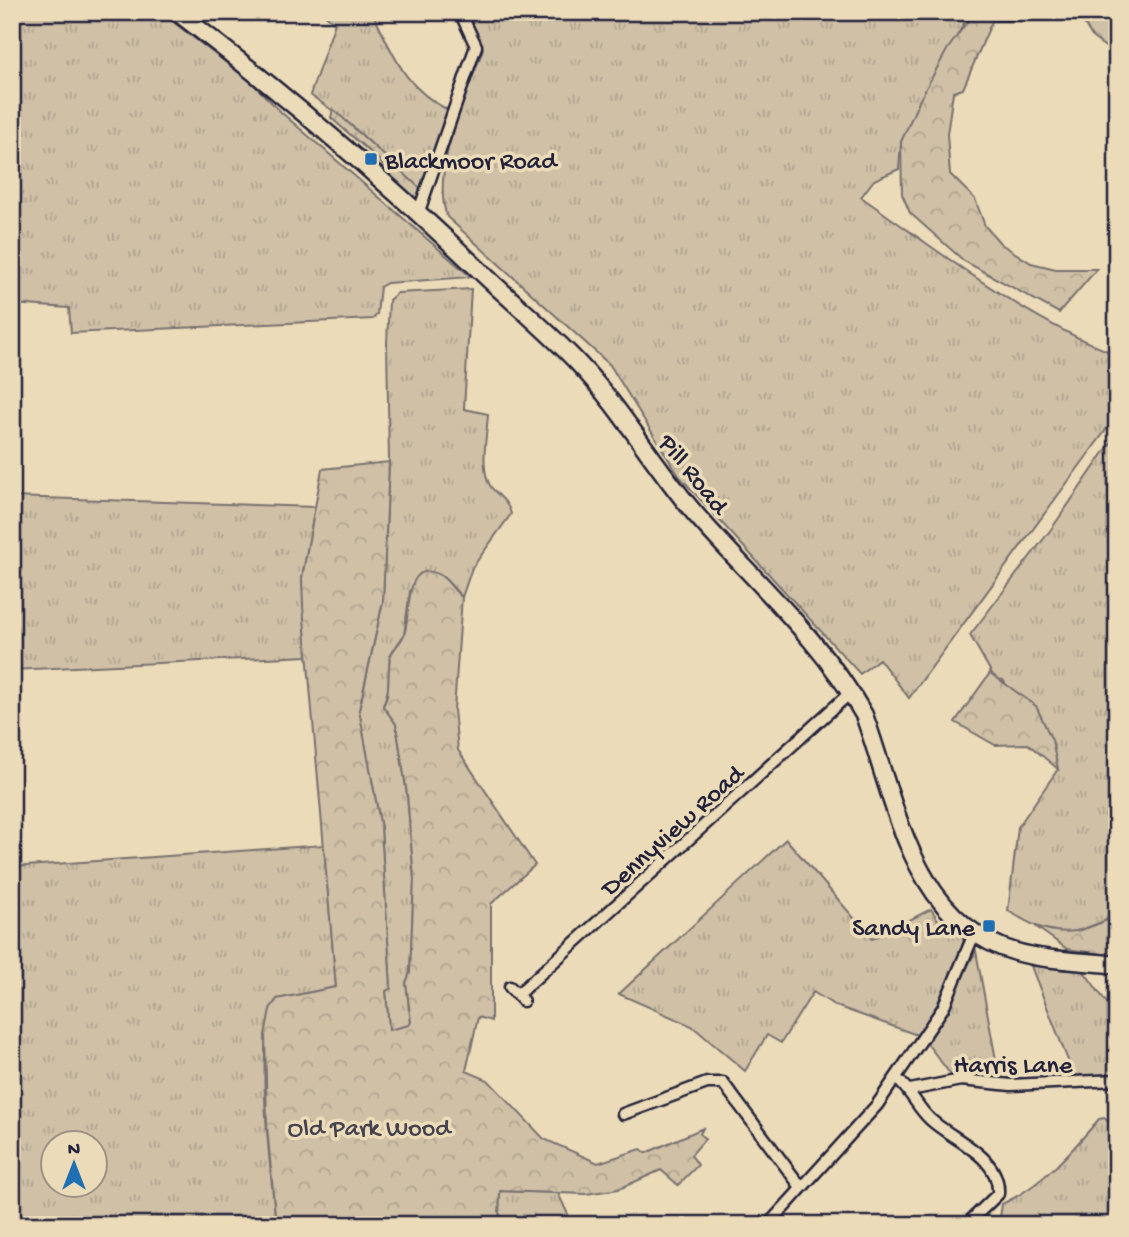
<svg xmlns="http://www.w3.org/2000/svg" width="1129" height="1237" font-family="'Gochi Hand',sans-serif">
  <defs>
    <pattern id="grass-tufts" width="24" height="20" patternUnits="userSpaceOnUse" patternTransform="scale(1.75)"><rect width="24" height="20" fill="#cfc0a6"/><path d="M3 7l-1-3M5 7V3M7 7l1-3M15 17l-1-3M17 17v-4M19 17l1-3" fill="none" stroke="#b1a590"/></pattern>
    <pattern id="forest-crowns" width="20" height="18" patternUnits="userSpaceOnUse" patternTransform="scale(1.75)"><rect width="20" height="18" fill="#cfc0a6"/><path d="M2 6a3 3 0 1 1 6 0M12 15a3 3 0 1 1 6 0" fill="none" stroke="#b1a590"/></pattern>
  </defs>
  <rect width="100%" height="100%" fill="#ecdbb8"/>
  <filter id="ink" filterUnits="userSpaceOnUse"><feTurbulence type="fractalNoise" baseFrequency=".0143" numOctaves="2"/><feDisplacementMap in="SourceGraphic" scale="14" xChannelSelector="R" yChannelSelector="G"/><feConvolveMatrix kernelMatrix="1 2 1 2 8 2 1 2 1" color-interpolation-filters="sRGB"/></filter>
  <g filter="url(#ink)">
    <path fill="url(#grass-tufts)" stroke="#787170" stroke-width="2" fill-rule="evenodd" d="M19,12H160L250,81L282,113L471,277L387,283L380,287L377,314L373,319L71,333L69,308L12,304V23Z
      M322,12H372C394,55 403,87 448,110L422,190C384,158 353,122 310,95L335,23Z
      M465,12H974L964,23L901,142L899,169L874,180L861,197C943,254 1023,318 1117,355V415L909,698L879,659L860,674L679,476L610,365L447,217C430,169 467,95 483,49Z
      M471,289L464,409L488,414C487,435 479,469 491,487C498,496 508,501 511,514L472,568L462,597L446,580L410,591L404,635L390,655L388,690L383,706L396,724L407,794L414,879L410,973L406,983L411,1022L410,1025L389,1031L386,990L391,988L381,828L359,711L383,601L389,462L387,343L389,300L397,293Z
      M1117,434V916C1064,937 1060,941 1008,911L1018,827L1058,769L1003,680L995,679L970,635L1052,528Z
      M12,497L315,507L302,578L307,656L12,670Z
      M786,839L872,939L931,909L938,920L963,938C968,961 931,1014 920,1036L836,1006L813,992L781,1043L767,1035L745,1071L692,1026L619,994Z
      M324,845L336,987L278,999C251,1034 272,1177 276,1225H12V867ZM52,1142H94V1184H52Z
      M976,951L1000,1082L954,1079L926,1042Z
      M1031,966L1083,970L1117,1017V1076L1076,1081Z
      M1104,1118L1117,1128V1225H995L1000,1218L1002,1204C1042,1186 1071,1152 1099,1119Z
      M500,1191L558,1193L573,1225H504L499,1213Z"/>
    <path fill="url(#forest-crowns)" stroke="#787170" stroke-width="2" d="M974,12H1033L1031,17H1019L1020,21H992L963,89L953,92L947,134L950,174L975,199L985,226L1001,244L1031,263L1056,269H1097L1059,313L964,261L910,213L902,194L901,142L919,101L947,50Z
      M1077,12H1117V55L1093,38Z
      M333,109L422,190L419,198L415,199L397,183L378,159L331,118Z
      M389,462L383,601L359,710L381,828L391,988L386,991L389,1030L409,1025L411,1022L406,983L410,973L414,879L407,794L396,724L383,706C391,692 387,673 390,658C392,649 401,643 404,635C411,617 403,559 438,574C448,578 453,591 462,597L454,710L458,750L535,865L491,904V1021L478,1017L466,1071L488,1080L544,1139L598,1163L641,1149L646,1153L703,1128L700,1134L705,1139L691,1155L698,1165L678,1185L661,1170L619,1189L586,1194L500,1191L499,1213L504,1225H276L267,1126L265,1035L270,1009L277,999L336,987L303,606L302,578L322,469Z
      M990,673L1036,706L1052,740L1058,769L1028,744L995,745L955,722Z
      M1117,916V956L1067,949L1035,926C1072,938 1083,930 1117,916Z"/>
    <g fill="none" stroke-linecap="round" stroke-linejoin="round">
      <g stroke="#22223b" stroke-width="15">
        <path id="minor" d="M419,211L476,46L460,12
          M510,987L523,1001
          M517,995L851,692
          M896,1078C911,1090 917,1108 931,1120C954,1141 1001,1156 998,1194L966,1225
          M910,1090L961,1080L1011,1085L1117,1080
          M623,1114L707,1083H723L801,1187
          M768,1225L877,1105L943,1008L974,934"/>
      </g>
      <g stroke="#22223b" stroke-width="21">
        <path id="primary" d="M177,12C283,93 382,177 478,269C511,301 547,330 578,363C623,410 655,468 698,517C755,582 821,639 864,715C896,802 912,923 1016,952C1048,961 1084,961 1117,965"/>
      </g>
      <use href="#minor" stroke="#ecdbb8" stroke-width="10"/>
      <use href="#primary" stroke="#ecdbb8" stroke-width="16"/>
    </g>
  </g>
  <g fill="#1f6fb2" stroke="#ecdbb8" stroke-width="2.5">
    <rect x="364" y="152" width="14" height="14" rx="3.5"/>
    <rect x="982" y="919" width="14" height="14" rx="3.5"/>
  </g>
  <g text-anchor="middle" stroke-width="7" stroke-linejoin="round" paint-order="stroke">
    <g font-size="26" fill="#22223b" stroke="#ecdbb8" text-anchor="start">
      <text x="385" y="168">Blackmoor Road</text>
      <text x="975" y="935" text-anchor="end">Sandy Lane</text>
    </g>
    <g font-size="26" fill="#22223b" stroke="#ecdbb8">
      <text transform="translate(695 473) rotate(51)" y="9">Pill Road</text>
      <text transform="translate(671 829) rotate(-42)" y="9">Dennyview Road</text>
      <text x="1013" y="1072">Harris Lane</text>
    </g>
    <g font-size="26" fill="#454250" stroke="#ecdbb8">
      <text x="369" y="1135">Old Park Wood</text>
    </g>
  </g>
  <rect width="1129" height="1237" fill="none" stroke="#ecdbb8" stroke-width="42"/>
  <rect x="21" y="21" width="1087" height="1195" fill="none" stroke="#22223b" stroke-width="2.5" filter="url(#ink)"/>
  <g transform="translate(74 1164)"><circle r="33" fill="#ecdbb8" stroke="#9b9186" stroke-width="2"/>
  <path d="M0-5L12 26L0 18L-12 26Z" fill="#1f6fb2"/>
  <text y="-10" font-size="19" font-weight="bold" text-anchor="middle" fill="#22223b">N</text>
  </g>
</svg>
